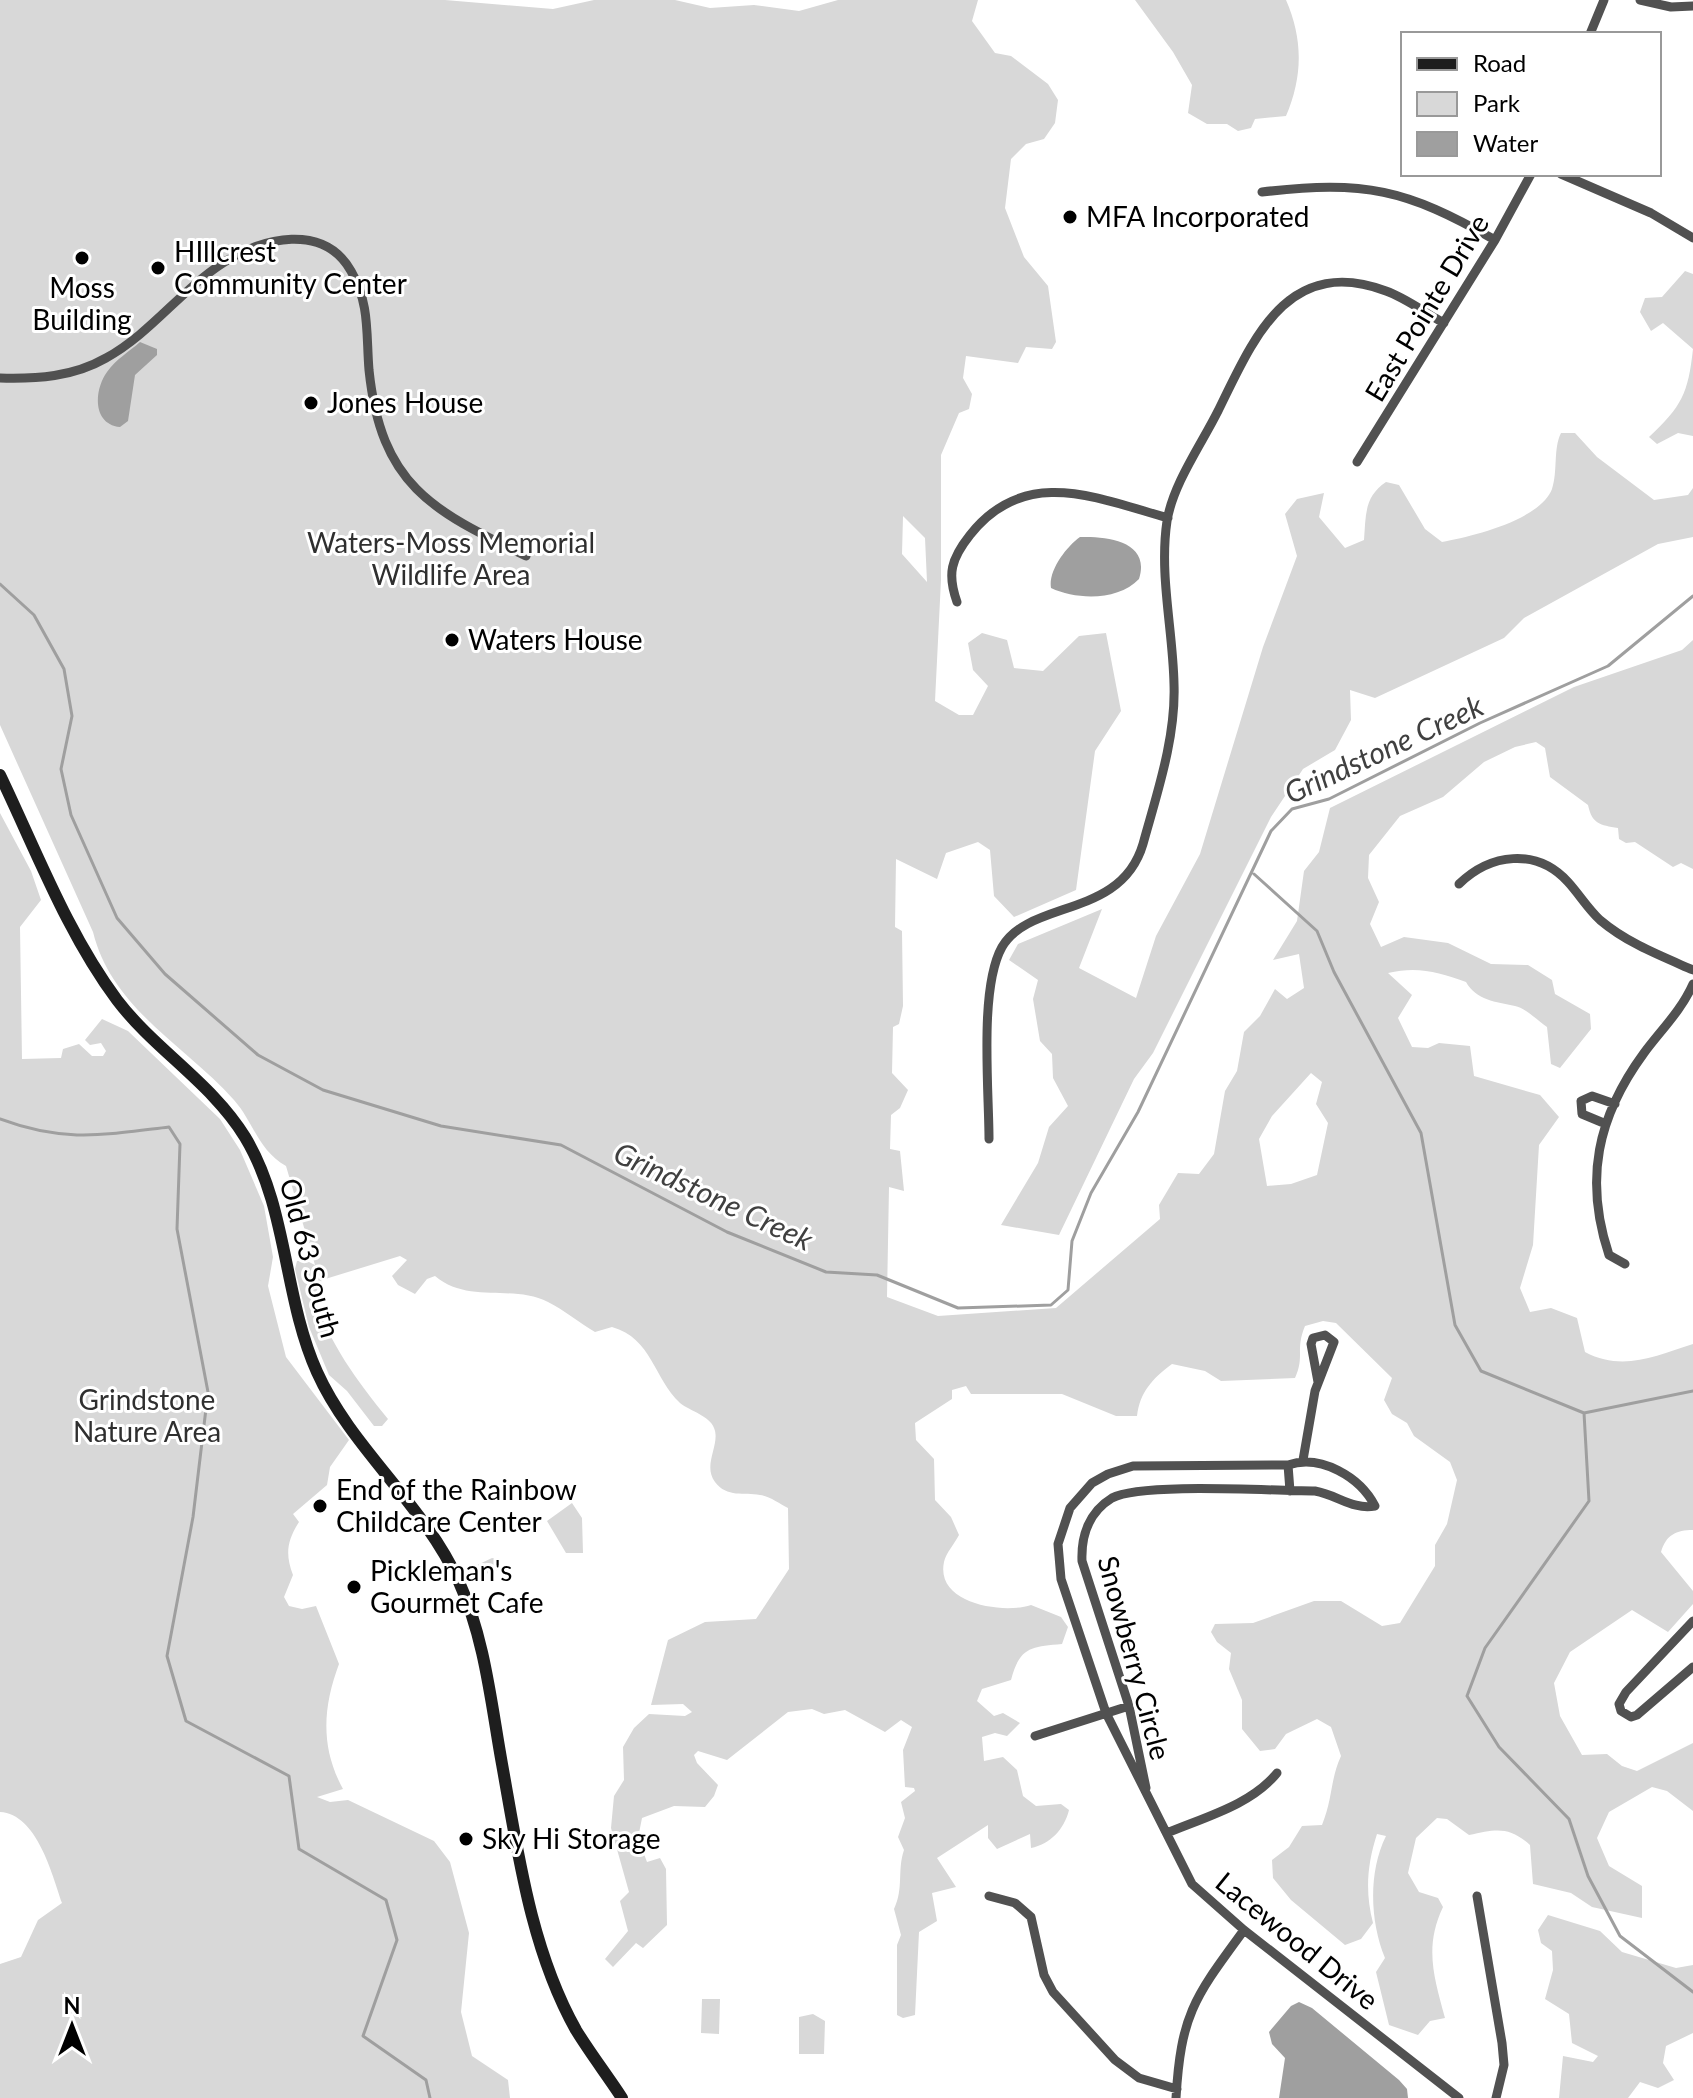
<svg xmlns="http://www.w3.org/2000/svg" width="1693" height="2098" font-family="Lato,sans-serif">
  <rect width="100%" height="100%" fill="#fff"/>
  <path fill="#d8d8d8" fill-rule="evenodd" d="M0,0H445L553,9L594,0H675L710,8L754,5L799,11L838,0H978L972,21L995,53L1011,56L1048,84L1058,100L1055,123L1044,139L1026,144L1011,159L1005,208L1024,257L1048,286L1056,342L1052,349L1026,347L1018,363L966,356L963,378L972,394L969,409L959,413L941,455V580L935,701L959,715H973L988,686L973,670L968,643L982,633L1007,640L1014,668L1043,671L1079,636L1106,633L1121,711L1095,751L1076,890L1014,917L994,896L990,850L978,842L946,853L937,879L896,859L895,927L902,931L903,1006L899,1024L893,1027L892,1073L908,1090L900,1108L891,1115L890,1149L900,1151L904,1191L889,1187L887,1297L938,1316L1056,1308L1160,1219L1159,1205L1178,1173L1199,1174L1214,1154L1225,1091L1237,1071L1244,1032L1260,1016L1275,989L1287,999L1304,988L1299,954L1273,960L1297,921L1304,871L1319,852L1330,808L1574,687L1682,650L1693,640V869L1681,863L1673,867L1635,842L1626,843L1619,839L1618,828C1600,825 1592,824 1588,805L1550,777L1545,748L1536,742L1515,747L1484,762L1443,797L1400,816L1369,855L1368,878L1379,902L1370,924L1381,947L1404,937L1448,943L1491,964L1528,965L1552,980L1555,994L1590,1014L1591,1029L1560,1068L1551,1064L1547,1027C1537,1020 1525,1008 1515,1006C1496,1002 1476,1000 1466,982C1439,972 1417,966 1388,973L1412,995L1398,1018L1412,1047L1428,1048L1439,1043L1470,1046L1474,1076L1540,1095L1559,1117L1539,1145L1533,1245L1520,1288L1530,1312L1551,1308L1577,1318L1585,1352C1623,1372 1655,1356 1693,1344V1530C1676,1530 1666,1535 1661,1552L1693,1591V1604L1668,1632L1632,1610L1570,1652L1554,1683L1560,1716L1582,1755L1607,1754L1622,1766L1637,1771L1693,1743V1811L1667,1791L1652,1787L1609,1812L1597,1838L1609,1866L1642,1886V1918L1592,1907L1571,1893L1533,1884L1530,1845C1509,1826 1496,1829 1469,1835L1447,1819L1437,1818L1416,1838L1408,1873L1419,1892L1438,1898L1443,1907C1424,1947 1434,1977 1445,2018L1430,2021L1418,2035L1389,2025L1376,1972L1385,1958C1370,1922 1368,1872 1386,1836L1377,1834C1367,1865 1365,1892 1373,1923L1361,1939L1345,1945L1291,1900L1273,1878L1272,1860L1289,1847L1302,1826L1322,1825C1333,1798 1330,1780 1341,1756L1331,1727L1317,1719L1286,1734L1275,1749L1260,1751L1242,1729V1700L1229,1669L1231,1653L1217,1642L1211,1632L1215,1624L1253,1623L1314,1601H1341L1382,1626L1400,1623L1435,1566V1545L1447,1524L1457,1480L1450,1462L1414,1436L1407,1423L1392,1414L1384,1400L1392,1378L1336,1323L1323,1321L1305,1326C1295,1350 1305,1356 1295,1378L1221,1381L1205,1371L1172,1364C1152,1379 1140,1392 1137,1416H1116L1062,1394H971L966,1386L952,1390V1399L915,1423L916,1440L934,1459L935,1500L951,1517L959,1535C955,1543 946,1553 944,1562C935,1605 1005,1614 1031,1605L1061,1617L1068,1627L1062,1644C1030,1647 1020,1647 1011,1680L982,1689L977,1701L994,1716L1003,1713L1020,1723L1007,1736L995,1733L982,1737L984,1761L1003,1757L1017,1770L1023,1796L1036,1806L1061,1804L1069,1810C1064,1830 1050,1844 1031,1848L1030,1834L997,1849L988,1838V1825L937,1858L956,1887L932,1893L937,1921L919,1932L915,2015L903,2018L897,2015V1945L901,1935L894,1909C904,1888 897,1870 904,1850L898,1837L905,1818L901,1802L915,1791L914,1788L905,1787L903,1750L912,1727L901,1720L885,1732L845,1710L824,1714L812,1709L788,1712L727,1760L698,1751L694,1755L697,1763L718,1785L714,1796L705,1807L674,1806L642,1818L638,1838L647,1862L660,1858L666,1869L667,1925L643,1948L636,1943L613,1967L605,1959L628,1931L620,1901L629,1892L611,1828L614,1796L624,1780L623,1747L634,1728L649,1714L685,1716L692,1712L683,1704L651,1705L668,1640L705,1622L756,1619L789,1569L788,1508C780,1504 769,1496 760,1495C744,1492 727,1498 715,1482C702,1465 721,1444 714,1428C710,1416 690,1411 680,1403C654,1379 652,1338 612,1327L595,1332C580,1323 564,1310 548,1302C512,1284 468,1304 435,1276L427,1279L415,1294L398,1285L392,1276L407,1260L400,1256L322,1280L314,1296C329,1343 357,1381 388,1419L382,1426H374L347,1391L329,1375L309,1327L295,1269L297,1261L305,1260L315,1265L286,1166C258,1150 254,1123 234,1100C185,1045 112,1009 93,932L0,725ZM903,516L925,538L927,582L902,554ZM1311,1073L1322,1082L1316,1104L1328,1123L1317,1175L1291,1184L1267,1186L1259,1139L1272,1116Z
    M1135,0H1286C1303,39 1303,76 1286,116L1255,119L1251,128L1238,131L1227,124H1207L1188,113L1192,85L1173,52Z
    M1685,271L1693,274V436L1678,433L1657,444L1649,437C1682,406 1688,394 1693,349L1663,323L1651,331L1640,312L1645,298L1662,297Z
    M1561,433H1575L1597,457L1654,500L1688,495L1693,488V537L1658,544L1524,618L1504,638L1375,698L1350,690L1351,720L1335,750L1303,769L1271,817L1153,1053L1134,1079L1059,1235L1001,1225L1038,1163L1049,1127L1068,1106L1053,1078L1052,1054L1040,1041L1033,999L1038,980L1009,960L1018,944L1102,909L1079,968L1136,998L1156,936L1200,854L1263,647L1297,556L1285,514L1297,499L1324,493L1319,517L1345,548L1364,540C1366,515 1364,497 1386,482L1399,485L1425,529L1442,542C1473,536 1540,520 1552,489C1558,471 1553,449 1561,433Z
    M0,813L31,871L41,900L20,927L22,1059L61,1058L63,1049L79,1044L92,1056H103L106,1051L101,1043L90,1045L85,1040L102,1019L128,1031L220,1119L240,1150L264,1206L273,1257L268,1286L286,1357L349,1440L330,1467L327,1485L293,1514L299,1522C287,1541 285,1554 293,1575L284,1597L289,1606L302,1609L316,1606L339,1664C323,1707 320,1747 343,1789L317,1797L330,1802L348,1800L434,1841L450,1862L469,1933L461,2012L472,2056L508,2080L510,2098H0V1964L21,1957L38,1920L62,1903C52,1874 37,1814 0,1812Z
    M572,1503L582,1518L583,1553H566L547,1521Z
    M492,1558L501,1560L500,1569L474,1578L473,1567Z
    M1548,1915L1600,1931L1622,1952L1676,1968L1693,1965V2033L1666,2046L1663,2063L1674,2080L1658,2088L1640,2082L1628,2098H1559L1563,2056L1593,2062L1598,2056L1572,2043L1569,2014L1545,1999L1553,1970L1552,1951L1541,1943L1538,1930Z
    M702,1999H720L719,2034L701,2033Z
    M813,2014L825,2021L824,2054H799V2017Z"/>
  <path fill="#9f9f9f" d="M140,342L157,349V355L135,375L128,421L120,427C92,424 94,390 107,372C115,360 130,351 140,342Z
    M1080,537C1107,536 1151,541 1139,579C1118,601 1077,600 1051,588C1048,571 1066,547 1080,537Z
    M1299,2002L1312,2008L1399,2080L1407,2089L1408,2098H1279L1285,2058L1272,2044L1269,2032L1291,2006Z"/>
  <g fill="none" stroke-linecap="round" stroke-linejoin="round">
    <path stroke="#9f9f9f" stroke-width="3" d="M0,584L34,615L64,669L72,716L61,769L71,815L117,918L165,974L258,1055L323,1090L441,1126L561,1145L727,1232L826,1272L877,1275L958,1308L1051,1305L1068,1290L1072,1241L1091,1193L1138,1112L1271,831L1292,809L1329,799L1480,723L1608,666L1693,596
      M1254,874L1317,931L1334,972L1421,1133L1455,1325L1481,1371L1584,1413L1589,1501L1485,1648L1467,1696L1499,1747L1569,1819L1588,1876L1620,1936L1693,1992
      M0,1119C64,1143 103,1135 169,1127L180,1144L177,1229L208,1392L193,1517L167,1656L186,1721L289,1776L299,1849L386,1900L397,1940L363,2036L426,2080L430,2098
      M1584,1413L1693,1391"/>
    <path stroke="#515151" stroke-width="9" d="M1640,0L1671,7L1693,6
      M1590,34L1604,0
      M1561,174L1651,213L1693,238
      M1262,192C1365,180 1406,189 1495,240
      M0,378C37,379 73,377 106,358C150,334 181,290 223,263C262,237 324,223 351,271C370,304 366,333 369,370C381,485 431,510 526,556
      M1357,462L1495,240L1531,174
      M957,602C947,574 951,559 970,535C1025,465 1097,498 1168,518
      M1459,884C1490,854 1536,847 1568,882C1579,894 1588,909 1600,920C1627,943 1661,956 1693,970
      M1606,1124L1582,1114L1581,1101L1592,1096L1615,1104
      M989,1139C989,1090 979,988 1002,947C1030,899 1121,919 1143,844C1157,793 1176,738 1174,684C1173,630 1159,575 1167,521C1173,484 1201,445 1218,411C1253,340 1287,254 1386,291C1406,298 1425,313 1444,323
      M1625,1264L1609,1255C1584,1180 1597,1117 1644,1053C1661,1030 1681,1011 1693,984
      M1303,1460L1315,1391L1334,1342L1325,1335L1313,1338L1311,1344L1318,1382
      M1288,1465L1290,1491
      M1693,1621L1626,1692L1619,1704L1621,1711L1631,1717L1637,1715L1693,1667
      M1035,1736L1129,1706
      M1146,1788L1129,1706L1082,1561C1081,1536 1089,1512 1112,1498C1141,1482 1275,1491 1315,1491C1338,1495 1352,1510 1375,1506C1360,1477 1321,1454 1288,1465L1133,1466L1108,1474L1092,1483L1070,1508L1058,1544L1061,1579L1106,1713L1192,1884L1244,1930L1459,2098
      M1167,1833C1205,1817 1251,1805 1277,1773
      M989,1896L1015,1903L1031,1917L1044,1975L1053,1992L1115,2060L1139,2078L1177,2089
      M1477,1896L1502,2043L1504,2065L1496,2098
      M1176,2098C1181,2013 1195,1997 1244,1930"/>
    <path stroke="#1e1e1e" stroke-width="12" d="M0,775C36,850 67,933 117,1000C155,1050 212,1083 245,1137C288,1208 283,1296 317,1372C351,1448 424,1504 459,1582C485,1639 491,1703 502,1764C518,1853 531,1950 576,2030C590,2053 607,2075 622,2098"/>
  </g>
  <g fill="#000" stroke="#fff" stroke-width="3">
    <circle cx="1070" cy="217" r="8"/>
    <circle cx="82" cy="258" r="8"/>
    <circle cx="158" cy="268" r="8"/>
    <circle cx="311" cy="403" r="8"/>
    <circle cx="452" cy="640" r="8"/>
    <circle cx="320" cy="1506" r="8"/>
    <circle cx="354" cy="1587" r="8"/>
    <circle cx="466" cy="1839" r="8"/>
  </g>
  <g text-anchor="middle" stroke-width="6" stroke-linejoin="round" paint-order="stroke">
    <g font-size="28" fill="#000" stroke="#fff" text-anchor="start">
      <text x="1086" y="227">MFA Incorporated</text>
      <text x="174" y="262">HIllcrest<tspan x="174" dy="32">Community Center</tspan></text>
      <text x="82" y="298" text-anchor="middle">Moss<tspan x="82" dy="32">Building</tspan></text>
      <text x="327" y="413">Jones House</text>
      <text x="468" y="650">Waters House</text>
      <text x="336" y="1500">End of the Rainbow<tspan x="336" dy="32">Childcare Center</tspan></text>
      <text x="370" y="1581">Pickleman's<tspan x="370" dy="32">Gourmet Cafe</tspan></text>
      <text x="482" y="1849">Sky Hi Storage</text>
    </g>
    <g font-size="28" fill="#000" stroke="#fff">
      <text transform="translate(1427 308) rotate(-59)" y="10">East Pointe Drive</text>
      <text transform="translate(310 1258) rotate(75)" y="10">Old 63 South</text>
      <text transform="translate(1134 1658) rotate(75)" y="10">Snowberry Circle</text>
      <text transform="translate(1297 1941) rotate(39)" y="10">Lacewood Drive</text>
    </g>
    <g font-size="28" fill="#2f2f2f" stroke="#fff">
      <text x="451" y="553">Waters-Moss Memorial<tspan x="451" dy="32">Wildlife Area</tspan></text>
      <text x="147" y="1410">Grindstone<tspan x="147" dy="32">Nature Area</tspan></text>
    </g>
    <g font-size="30" font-style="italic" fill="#404040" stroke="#fff">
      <text transform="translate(1384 750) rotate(-25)" y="10">Grindstone Creek</text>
      <text transform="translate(713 1197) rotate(25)" y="10">Grindstone Creek</text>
    </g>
  </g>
  <rect x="1401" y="32" width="260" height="144" fill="#ffffff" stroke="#999999" stroke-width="2"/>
  <rect x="1417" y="58" width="40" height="12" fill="#1e1e1e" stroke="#999999" stroke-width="2"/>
  <text x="1473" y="72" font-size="24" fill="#000000">Road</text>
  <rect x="1417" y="92" width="40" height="24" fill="#d8d8d8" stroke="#999999" stroke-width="2"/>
  <text x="1473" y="112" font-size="24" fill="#000000">Park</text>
  <rect x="1417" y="132" width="40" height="24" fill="#9f9f9f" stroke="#999999" stroke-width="2"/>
  <text x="1473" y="152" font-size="24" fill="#000000">Water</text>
  <g transform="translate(72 2026)" stroke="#ffffff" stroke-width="6" paint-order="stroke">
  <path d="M0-6L14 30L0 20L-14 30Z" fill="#000000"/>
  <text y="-12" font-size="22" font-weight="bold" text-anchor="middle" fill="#000000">N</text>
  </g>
</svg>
